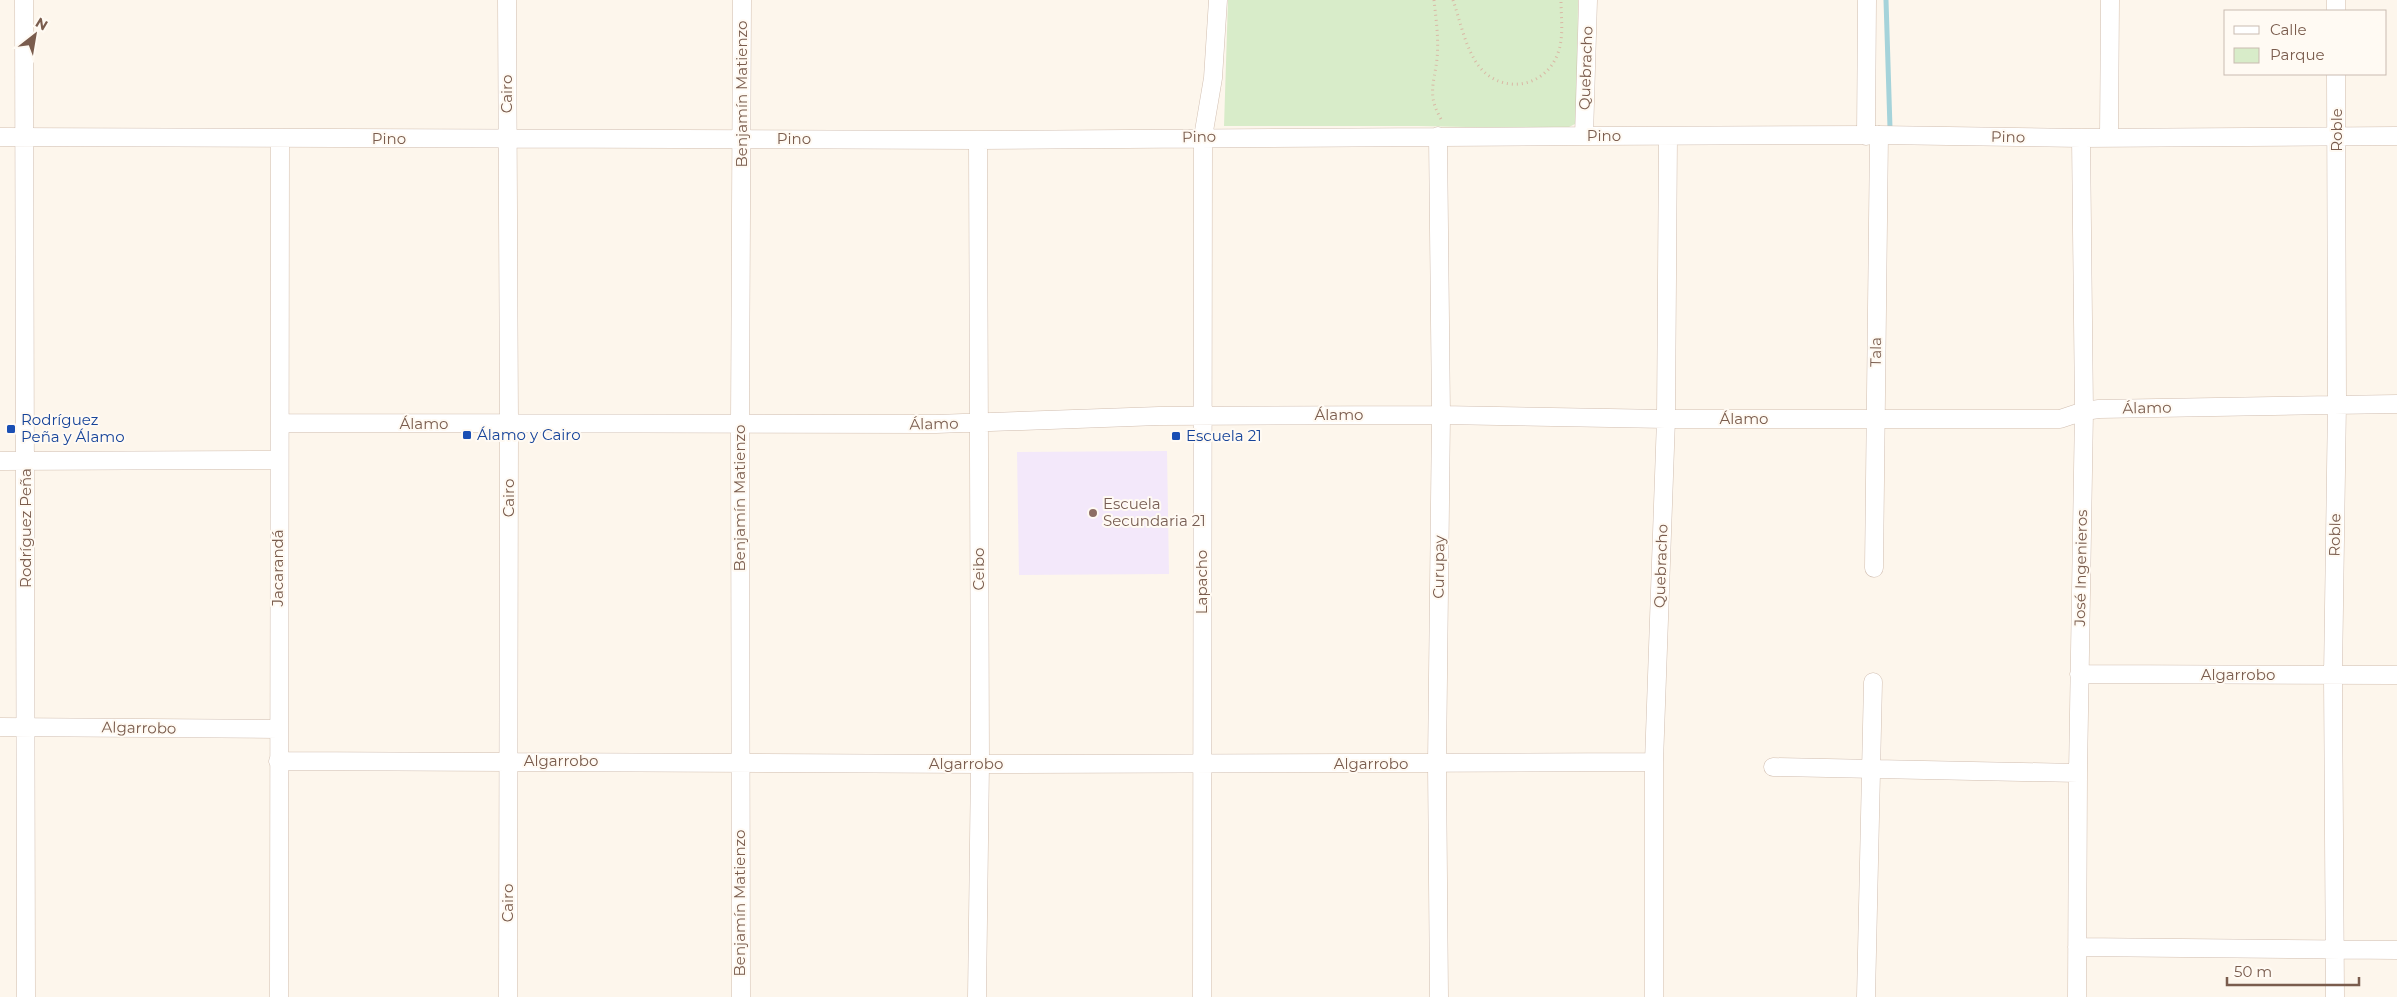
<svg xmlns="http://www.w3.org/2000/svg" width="2397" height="997" font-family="Montserrat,sans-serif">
  <rect width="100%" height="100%" fill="#fdf6ec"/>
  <path fill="#f3e8fa" d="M1167,451L1169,574L1019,575L1017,452Z"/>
  <path fill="#d8ecc9" d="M1228,0H1578L1577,123L1565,129L1418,126H1224Z"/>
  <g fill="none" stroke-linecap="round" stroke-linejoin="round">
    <path stroke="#a5d3da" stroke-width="5" d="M1886,0L1890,128"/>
    <g stroke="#d1beb0" stroke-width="19">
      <path id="minor" d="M24,0L26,997
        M507,0L509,424L508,997
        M2336,0V11
        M1438,136L1441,415L1437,764L1439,997
        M1584,136L1588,0
        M1866,136L1867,0
        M0,137L978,140L1584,136L1879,135L2081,138L2397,136
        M2109,138L2110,0
        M280,423L936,424L1159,416L1441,415L1666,419H2060L2084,411L2099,409L2397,404
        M0,461L278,460
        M1874,568L1879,135
        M2079,674L2397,675
        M0,727L278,729
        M278,761L980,764L1654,762
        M1773,767L2078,773
        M2077,947L2397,950
        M279,997L280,138
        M741,997L740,425L742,0
        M977,997L980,764L978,140
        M1202,997L1203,137L1213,78L1218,0
        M1654,997V762L1666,419L1668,136
        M1866,997L1873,682
        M2077,997L2078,773L2084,411L2081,138
        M2335,997L2333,675L2337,403L2336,74"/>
    </g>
    <path stroke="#d9b8a5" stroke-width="3" stroke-dasharray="1 4" stroke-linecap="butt" d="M1434,0C1436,19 1439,39 1437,59C1434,84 1427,95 1441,119
      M1453,0C1460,20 1465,47 1478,65C1500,95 1545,89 1558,53C1564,37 1561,18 1561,0"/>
    <use href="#minor" stroke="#fff" stroke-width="18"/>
  </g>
  <g fill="#1a4fb4" stroke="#fffaf3" stroke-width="2">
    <rect x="6" y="424" width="10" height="10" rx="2.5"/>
    <rect x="462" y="430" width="10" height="10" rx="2.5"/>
    <rect x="1171" y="431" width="10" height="10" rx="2.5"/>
  </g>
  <circle fill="#8d6e63" stroke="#fffaf3" stroke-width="2" cx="1093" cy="513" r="5"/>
  <g text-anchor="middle" stroke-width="4" stroke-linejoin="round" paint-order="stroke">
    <g font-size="15" fill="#7a5c4d" stroke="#fffaf3">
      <text transform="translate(1586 68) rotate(-88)" y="5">Quebracho</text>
      <text transform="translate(507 94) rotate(-90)" y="5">Cairo</text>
      <text transform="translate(742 94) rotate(-90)" y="5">Benjamín Matienzo</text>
      <text transform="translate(2337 130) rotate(-90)" y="5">Roble</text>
      <text x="1604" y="141">Pino</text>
      <text transform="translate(1199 137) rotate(-1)" y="5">Pino</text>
      <text transform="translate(2008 137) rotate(1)" y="5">Pino</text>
      <text x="389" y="144">Pino</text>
      <text x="794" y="144">Pino</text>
      <text transform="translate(1876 352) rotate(-89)" y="5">Tala</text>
      <text transform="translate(2147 408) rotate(-1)" y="5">Álamo</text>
      <text x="1339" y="420">Álamo</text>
      <text x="1744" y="424">Álamo</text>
      <text x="424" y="429">Álamo</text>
      <text transform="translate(934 424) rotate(-1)" y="5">Álamo</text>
      <text transform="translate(509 498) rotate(-90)" y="5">Cairo</text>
      <text transform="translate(740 498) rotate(-90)" y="5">Benjamín Matienzo</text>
      <text transform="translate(26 528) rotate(-90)" y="5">Rodríguez Peña</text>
      <text transform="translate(2335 535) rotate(-89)" y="5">Roble</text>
      <text transform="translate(1661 566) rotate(-88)" y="5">Quebracho</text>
      <text transform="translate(1439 567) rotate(-89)" y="5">Curupay</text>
      <text transform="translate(278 568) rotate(-90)" y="5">Jacarandá</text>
      <text transform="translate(2081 568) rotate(-89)" y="5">José Ingenieros</text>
      <text transform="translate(979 569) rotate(-90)" y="5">Ceibo</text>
      <text transform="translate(1202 582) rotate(-90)" y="5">Lapacho</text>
      <text x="2238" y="680">Algarrobo</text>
      <text transform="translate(139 728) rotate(1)" y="5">Algarrobo</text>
      <text x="561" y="766">Algarrobo</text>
      <text x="966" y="769">Algarrobo</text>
      <text x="1371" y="769">Algarrobo</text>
      <text transform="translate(508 903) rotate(-90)" y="5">Cairo</text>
      <text transform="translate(740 903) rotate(-90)" y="5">Benjamín Matienzo</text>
    </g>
    <g font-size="15" fill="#164399" stroke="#fffaf3" text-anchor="start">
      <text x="21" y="425">Rodríguez<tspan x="21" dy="17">Peña y Álamo</tspan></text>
      <text x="477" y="440">Álamo y Cairo</text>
      <text x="1186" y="441">Escuela 21</text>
    </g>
    <g font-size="15" fill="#785e54" stroke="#fffaf3" text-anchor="start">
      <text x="1103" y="509">Escuela<tspan x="1103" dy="17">Secundaria 21</tspan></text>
    </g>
  </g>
  <rect x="2224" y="10" width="162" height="65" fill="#fffaf3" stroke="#cabbb1"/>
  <rect x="2234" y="26" width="25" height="8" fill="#ffffff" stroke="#cabbb1"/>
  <text x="2270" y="35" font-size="15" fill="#7a5c4d">Calle</text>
  <rect x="2234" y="48" width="25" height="15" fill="#d8ecc9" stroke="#cabbb1"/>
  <text x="2270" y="60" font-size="15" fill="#7a5c4d">Parque</text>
  <g transform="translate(35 35) rotate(31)" stroke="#fffaf3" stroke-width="4" paint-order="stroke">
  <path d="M0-4L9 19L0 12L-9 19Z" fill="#7a5c4d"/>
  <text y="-8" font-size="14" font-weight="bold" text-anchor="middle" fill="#7a5c4d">N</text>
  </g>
  <path d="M2227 977v8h132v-8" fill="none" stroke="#7a5c4d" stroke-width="2.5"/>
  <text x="2234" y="977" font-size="15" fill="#7a5c4d" stroke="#fffaf3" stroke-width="4" paint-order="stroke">50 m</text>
</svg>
